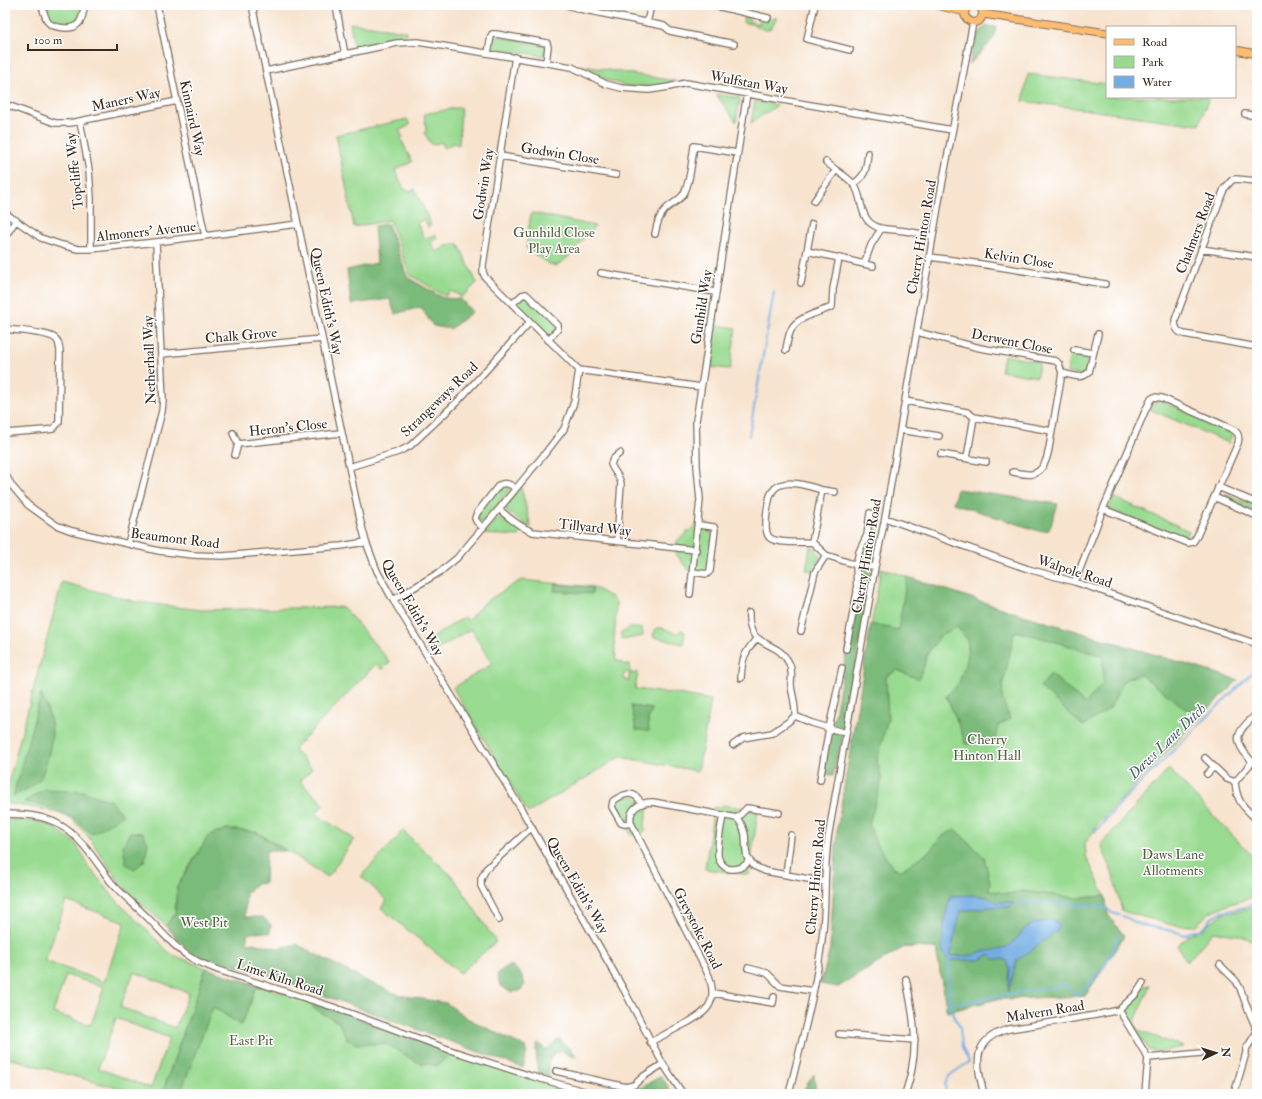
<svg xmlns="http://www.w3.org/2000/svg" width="1262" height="1099" font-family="'IM FELL Double Pica',serif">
  <rect width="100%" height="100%" fill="#fff"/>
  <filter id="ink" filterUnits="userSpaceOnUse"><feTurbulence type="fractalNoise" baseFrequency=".025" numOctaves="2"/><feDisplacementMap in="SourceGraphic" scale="8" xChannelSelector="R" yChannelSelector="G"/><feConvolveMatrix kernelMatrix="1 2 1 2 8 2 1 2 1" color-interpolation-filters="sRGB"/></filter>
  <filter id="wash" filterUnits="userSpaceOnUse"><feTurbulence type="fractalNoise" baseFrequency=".012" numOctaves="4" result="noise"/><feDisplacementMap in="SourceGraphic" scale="16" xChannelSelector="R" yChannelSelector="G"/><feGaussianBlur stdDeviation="0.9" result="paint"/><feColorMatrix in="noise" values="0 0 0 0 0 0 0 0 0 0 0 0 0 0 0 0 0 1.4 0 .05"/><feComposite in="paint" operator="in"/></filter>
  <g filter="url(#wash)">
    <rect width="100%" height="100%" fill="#f7e3ce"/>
    <path fill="#98da90" stroke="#6a8257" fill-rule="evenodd" d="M44,5H82L77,22L72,26L50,24Z
      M744,16L749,17V21L759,24L761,17L769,18H777L770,29L765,30L754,25L743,22Z
      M350,23L406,31V36L354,47Z
      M494,36L545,45L544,56L491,48Z
      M584,66L676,81L651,87L627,86L607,80Z
      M1028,74L1107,84V97H1201L1209,98L1199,125L1023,101Z
      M716,94L740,98L736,122Z
      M755,101L778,105L751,123Z
      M461,107L459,145L453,143L445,148L441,142L433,145L431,144L425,134L426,128L424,114Z
      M407,119L410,125L399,131L403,137L401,139L412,162L395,170L404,189L411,191L415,189L431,225L428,227L424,219L417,223L425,239L435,234L437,238L431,242L436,252L447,246L458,243L477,283L462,297L451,291L445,296L409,274L390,220L354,227L336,135Z
      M531,213H533L595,226L567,258L556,266L547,263L526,248Z
      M526,295L557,325L551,338L514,301Z
      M717,325L736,328L730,369L711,367Z
      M1070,353C1080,355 1089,353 1087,366C1086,370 1085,372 1082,375L1067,373Z
      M1004,355L1039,362L1037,377L1001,371Z
      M1156,399L1233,431L1229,443L1151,410Z
      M505,485L511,489L481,523L477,518L478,514L499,489Z
      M521,487L531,527L526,525L506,511V506Z
      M1226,494L1257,507V512L1226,499L1224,496Z
      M1114,497L1189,531L1185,541L1109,509Z
      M874,507L884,509L874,561L865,560L862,553L869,539Z
      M501,518L522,533L519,536L484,534L497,520Z
      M696,525L713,527L707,574L689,571L676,554L677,541Z
      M810,547L816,549L820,556L813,571L806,570Z
      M881,568L1016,613L1238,680L1215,702L1125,795L1097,825L1091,835L1085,843L1086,856L1105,896L1108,915L1124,936L1085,996L997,999L947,1012L936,948L904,947L838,987L821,984L830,949L837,831Z
      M521,580L593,587L611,597L616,602V614L614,639L616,660L626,665L630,664L629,669L632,672L629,674L628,672L625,673L623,677L625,680L629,681V675L638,672L635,689L667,693L668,692L711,700L698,771L620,757L528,813L453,688L492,664L471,629L430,654L424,643L464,617L468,620L485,602ZM631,706L652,709L648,719Z
      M62,582L137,602L201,610L343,607L390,662L382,670L376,664L294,749L312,769L300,781L324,804L316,814L354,839L328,877L259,833L227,829L209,835L177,887L175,913L166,926L121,885L88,836L71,818L47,810L5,803V795Z
      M630,628H638L642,629L643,636L622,640L621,633Z
      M658,628C668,627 673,635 679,633L681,630L685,632L683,644L653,637L655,630Z
      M1169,769L1257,861V896L1230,904L1210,912L1195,926L1172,925L1122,911L1113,875L1101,844Z
      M625,796L636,797L648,807L644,828L646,831L641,834L639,830L632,836L614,807L615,802Z
      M722,805L758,810L749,875L705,869L714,807L722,808Z
      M5,819L42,822L57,829L65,835L75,843L83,855L88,866L118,902L171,954L206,968L162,1094H138L5,1057ZM66,901L125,922L104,982L45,961ZM134,972L189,993L175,1028L120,1007ZM66,975L104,987L91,1025L53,1013ZM116,1018L169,1038L151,1088L98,1068Z
      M402,830L454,878L496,942L460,973L381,908L387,901L361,876L398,837Z
      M1257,904V942L1238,935L1213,932L1187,962L1177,946L1187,936L1192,934L1223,914L1248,909Z
      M216,972L341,1011L371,1024L496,1067L581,1094H175Z
      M1150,985L1134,1024L1139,1031L1184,1047L1158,1052L1149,1050L1125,1014V1010L1126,1006L1144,986Z"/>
    <path fill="#7aba7a" stroke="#5a724c" d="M986,26L996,27L994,38L970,64C972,51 974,35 986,26Z
      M388,224L407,277L443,298L461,299L472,312L450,329L433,326L421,307L395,314L390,299L351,304L347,270L377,263L374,226Z
      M957,489L1058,504L1049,530L1039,531L953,503Z
      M866,569L871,573L845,728L833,775L824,774L859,584L857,576L861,571Z
      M907,577L1016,613L1238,680L1199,719L1140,674L1124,680L1110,708L1083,726L1040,687L1051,674L1085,704L1103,683V656L1039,637L1015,631L1003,683L1002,698L1010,719L998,726L994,743L965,744L961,730L946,696L959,683L967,660L968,640L957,627L941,635L926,656L924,667L918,679L897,670L886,677L888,718L877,761L882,780L869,824L876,843L893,868L900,871L930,851L941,837L955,829L984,857L990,882L989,890L1008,894L1022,891L1077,898L1105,896L1108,915L1124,936L1085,996L997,999L947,1012L936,948L904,947L838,987L821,984L830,949L837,831L871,624L898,630Z
      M555,584L593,587L592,594L554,591Z
      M41,694C46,706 52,719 52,732C52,742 45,773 39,780C33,787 22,792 13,796Z
      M631,706L652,709L648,719L649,731L636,730Z
      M44,789L82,791L111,801L123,815L92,834L74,818L43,805L24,802Z
      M227,829L256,832L286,851H266L265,883L257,884L246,893L245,917H263L271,925L270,933L256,932L247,934V942L279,948L296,944L369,982L399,995L446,1003L467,1018L525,1047L527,1051L523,1068L262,973L207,959L193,954L183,945L166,926L175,913L177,887L209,835Z
      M130,832L143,833L148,843L145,860L135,869L126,864L123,846Z
      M507,966H513L522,976L525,984L520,991L510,992L500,985L497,974Z
      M206,968L261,987L255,989L249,1008L241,1025L213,1007L180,1094H162Z
      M314,1003L341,1011L371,1024L452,1053L437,1066L417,1062L386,1044H356L348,1040L338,1022L313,1008Z
      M559,1039L578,1057L571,1056L561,1051L554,1053L548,1065L549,1077L538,1074L536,1049L538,1043L546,1050Z
      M814,1074L816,1094H801Z
      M661,1076L673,1094H630Z"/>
    <path fill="#73ade3" stroke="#576c80" d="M975,895L987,897L999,903L1000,902H1010L1011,903H1017L1011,905L1010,907H992L961,911L950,956L974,955L982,951H989L1007,947L1019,936L1023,930L1032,924L1053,919L1060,926C1053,936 1044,939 1036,947C1029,952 1024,956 1017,960L1008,992L1010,968L1007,961L1003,959H994L990,955L980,960H948L942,950L944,924L950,896Z"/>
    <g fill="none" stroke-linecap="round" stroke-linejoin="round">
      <path stroke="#73ade3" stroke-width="2" d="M749,436L774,292
        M1095,832L1123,800L1257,668
        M1015,903H1048L1096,906L1105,907L1112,913L1119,915
        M1122,916C1128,917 1131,921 1136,923C1152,929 1169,928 1184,935L1190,932L1204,929L1212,917L1222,912L1245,907L1257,902
        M949,1005L1009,994L1066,985L1076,996L1091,982L1106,964L1115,946L1117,938L1120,935
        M946,1094L945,1084L950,1075L969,1062L962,1047L960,1027L949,1005V958"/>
    </g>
  </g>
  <g filter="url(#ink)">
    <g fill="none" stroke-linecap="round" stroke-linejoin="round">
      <g stroke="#7d6b5c" stroke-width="8">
        <path id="minor" d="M42,5C46,22 47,27 66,28C69,28 74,28 77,25C83,21 83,11 85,5
          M157,5L205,236
          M252,5L360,519L366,542L377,571L393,600L520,807L624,990L663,1064L683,1094
          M336,5L345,55
          M567,5L580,9L664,26L670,31L734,44
          M712,5L768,18
          M815,5L807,39L850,50
          M647,23L651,5
          M488,53L491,36L492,34H496L547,43L548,47L546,62
          M515,57L483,265V272L485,277L579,370L701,387
          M266,71L397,43L418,42L572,67L606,84L621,88L649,90L669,87L686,83L952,130
          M5,104L55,123H70L80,121L177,101
          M1245,114L1257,116
          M80,121L89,170L91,198V249
          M500,156L616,175
          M826,162L836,170
          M1257,181L1236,179L1232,180L1224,189L1175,320C1175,328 1177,332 1184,334L1257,347
          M853,184C867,175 866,168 868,153
          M814,201L836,170C843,175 850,179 855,186C863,199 859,218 875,226C882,230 889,229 896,230C908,231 921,234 933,236
          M5,213L41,238L62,245L78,249H91L156,242L298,224
          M655,234C657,223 660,212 671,205C675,202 680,199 683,195C690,185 692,159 694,146L737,153
          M5,237L16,220
          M1201,249L1257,257
          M807,251L812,224
          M930,257L981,264L1105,284
          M864,264L873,266
          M601,273L715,292
          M801,283L807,251L839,258
          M512,304L522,295L526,294L558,325V329L548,340
          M5,329C16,330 45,333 53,337C59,340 59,345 60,351L59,422L53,429L46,430L5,433
          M786,350C787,343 788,335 792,328C798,317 820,312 832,307L833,289L839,258L864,264L871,245L881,229
          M1074,350L1093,353
          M161,354L322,339
          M1062,373C1071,375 1082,380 1089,372L1098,334
          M905,401L967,412L974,417L1052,431L1062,373L1059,364L1056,361L980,348L917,332
          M900,430L939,436
          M233,433L238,444L235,455
          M238,444L341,433
          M941,454L986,462
          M967,458L974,417
          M349,467L398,452L410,446L458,401L530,322
          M1013,472C1019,473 1026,475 1032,474C1049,471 1049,444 1052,431
          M5,474L12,486L28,505L56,525L72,531L159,551L193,555L223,556L341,546L366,542
          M1218,487L1257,503
          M822,490L835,492
          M1214,497L1257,516
          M499,509C510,519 520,527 533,532L696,550
          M885,518L1028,569L1075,582L1257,644
          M482,527L476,521L475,518L477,513L499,485C506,482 510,484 515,488
          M617,541L621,484C620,476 613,471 611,464L613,459L620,453
          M812,542L822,490C810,487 793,480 780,485C775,487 772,491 770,496C768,504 762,532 770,538C778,544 802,542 812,542L826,555L856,565L875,567
          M128,544L162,411L163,401L156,242
          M693,572L707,574L710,571L715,530L714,527L699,525
          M1075,582L1103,509L1146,409L1151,399L1154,397L1162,398L1232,429C1238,432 1240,436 1238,443L1197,536L1193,542L1188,543L1103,509
          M690,594L700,500L697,466L696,421L747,93
          M393,600L440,572L457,558L499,509L547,451L564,429L574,402L579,370
          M749,613C747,650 777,638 789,663C793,671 791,677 791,685C792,695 796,705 795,716L812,723L846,733
          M801,631L815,572L826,555
          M846,649L857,592L856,565L859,552L867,535L870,513
          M741,678C742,658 744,654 756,639
          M1257,714C1251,719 1241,727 1239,735C1236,746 1250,760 1257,766
          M733,745L743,738L772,733L788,722L795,716
          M1205,758L1227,779L1235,782
          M1252,762L1235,782C1237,803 1243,806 1257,820
          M1207,774L1214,767
          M820,780L829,728L842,668
          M5,814C23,814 42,815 58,824C81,836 96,862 111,882C122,895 136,906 148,918C161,931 173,946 188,956C197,962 208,966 218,970L333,1007L453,1051L531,1076L594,1094
          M723,815C721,828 717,843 718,856C719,863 726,870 733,869C740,869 746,866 749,860
          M737,818L747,808L779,813
          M631,823L625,824L621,823L612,807L613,801C623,794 634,789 641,803
          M786,875L791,835
          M499,920L481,886V879L486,869L532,827
          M1220,965L1236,981L1240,988L1249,1012L1257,1030
          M748,968L767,973L780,986L813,991
          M713,993L773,1003L774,997
          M1119,1010L1136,994L1143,983
          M839,1034L915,1040
          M650,1042C661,1037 671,1031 681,1026C705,1014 719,1005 709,976L631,823C628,808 641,802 653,802L737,818L742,825L745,834L746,850L747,857L754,866L765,871L825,882
          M1148,1058L1201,1053
          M556,1071L626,1087L634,1085L644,1076L663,1064
          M789,1094C801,1043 816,991 822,939C827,903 823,867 829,832L875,567L885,518L939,201L973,22
          M905,1094C908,1085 911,1076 912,1067C918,1037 912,1008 906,979
          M984,1094C976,1063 971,1039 1009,1029L1096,1015L1119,1010L1148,1058L1145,1094
          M1234,1094L1246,1053V1049L1257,1032"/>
      </g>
      <g stroke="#7d6b5c" stroke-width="9">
        <path id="major" d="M936,5L965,12
          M970,5C954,16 978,31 982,16C984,11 981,8 977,5
          M983,14L1107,33
          M1235,50L1257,54"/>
      </g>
      <use href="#minor" stroke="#fff" stroke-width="5.5"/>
      <use href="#major" stroke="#fdbc6f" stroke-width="7"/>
    </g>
  </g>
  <g text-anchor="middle" stroke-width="3" stroke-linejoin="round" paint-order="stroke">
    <g font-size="14" fill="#3b2a1e" stroke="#fff">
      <text transform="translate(749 82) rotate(10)" y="5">Wulfstan Way</text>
      <text transform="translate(126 99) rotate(-12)" y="5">Maners Way</text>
      <text transform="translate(193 118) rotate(78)" y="5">Kinnaird Way</text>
      <text transform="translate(560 153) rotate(9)" y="5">Godwin Close</text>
      <text transform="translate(74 171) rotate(-96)" y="5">Topcliffe Way</text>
      <text transform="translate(483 184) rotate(-81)" y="5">Godwin Way</text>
      <text transform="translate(146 231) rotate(-6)" y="5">Almoners' Avenue</text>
      <text transform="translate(1195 233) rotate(-69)" y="5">Chalmers Road</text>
      <text transform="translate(921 237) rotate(-80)" y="5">Cherry Hinton Road</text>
      <text transform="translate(1019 258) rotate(9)" y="5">Kelvin Close</text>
      <text transform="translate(327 301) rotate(78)" y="5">Queen Edith's Way</text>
      <text transform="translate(701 307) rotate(-81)" y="5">Gunhild Way</text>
      <text transform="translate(241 335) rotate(-5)" y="5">Chalk Grove</text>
      <text transform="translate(1012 341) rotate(11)" y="5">Derwent Close</text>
      <text transform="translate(149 360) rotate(-92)" y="5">Netherhall Way</text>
      <text transform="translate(439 399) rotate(-44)" y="5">Strangeways Road</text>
      <text transform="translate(288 427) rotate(-6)" y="5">Heron's Close</text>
      <text transform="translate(595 527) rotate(6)" y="5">Tillyard Way</text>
      <text transform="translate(175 538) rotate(7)" y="5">Beaumont Road</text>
      <text transform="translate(866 556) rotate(-80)" y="5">Cherry Hinton Road</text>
      <text transform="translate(1075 571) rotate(18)" y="5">Walpole Road</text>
      <text transform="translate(413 607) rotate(60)" y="5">Queen Edith's Way</text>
      <text transform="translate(815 877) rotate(-85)" y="5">Cherry Hinton Road</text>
      <text transform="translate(578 885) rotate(60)" y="5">Queen Edith's Way</text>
      <text transform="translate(698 928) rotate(63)" y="5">Greystoke Road</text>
      <text transform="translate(280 977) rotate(18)" y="5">Lime Kiln Road</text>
      <text transform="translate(1045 1011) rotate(-9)" y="5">Malvern Road</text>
    </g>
    <g font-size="14" fill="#575f40" stroke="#fff">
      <text x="554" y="237">Gunhild Close<tspan x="554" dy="16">Play Area</tspan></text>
      <text x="987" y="744">Cherry<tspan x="987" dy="16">Hinton Hall</tspan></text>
      <text x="1173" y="859">Daws Lane<tspan x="1173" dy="16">Allotments</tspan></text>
      <text x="204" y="927">West Pit</text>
      <text x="251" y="1045">East Pit</text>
    </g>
    <g font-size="15" font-style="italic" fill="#515e6d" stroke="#fff">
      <text transform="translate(1167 741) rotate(-44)" y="5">Daws Lane Ditch</text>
    </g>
  </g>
  <rect width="1262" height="1099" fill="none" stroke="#fff" stroke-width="20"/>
  <rect x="1106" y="26" width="130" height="72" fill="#ffffff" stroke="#b1aaa5"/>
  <rect x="1114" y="39" width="20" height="6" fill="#fdbc6f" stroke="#b1aaa5"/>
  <text x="1142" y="46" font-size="12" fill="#3b2a1e">Road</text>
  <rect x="1114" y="56" width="20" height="12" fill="#98da90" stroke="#b1aaa5"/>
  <text x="1142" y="66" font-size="12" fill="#3b2a1e">Park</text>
  <rect x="1114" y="76" width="20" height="12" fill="#73ade3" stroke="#b1aaa5"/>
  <text x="1142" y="86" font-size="12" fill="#3b2a1e">Water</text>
  <g transform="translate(1216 1053) rotate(86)" stroke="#ffffff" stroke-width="3" paint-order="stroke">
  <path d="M0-3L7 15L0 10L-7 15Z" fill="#3b2a1e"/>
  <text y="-6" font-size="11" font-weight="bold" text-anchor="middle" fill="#3b2a1e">N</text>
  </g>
  <path d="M28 44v6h89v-6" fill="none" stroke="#3b2a1e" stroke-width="2"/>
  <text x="34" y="44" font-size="12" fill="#3b2a1e" stroke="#ffffff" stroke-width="3" paint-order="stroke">100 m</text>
</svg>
